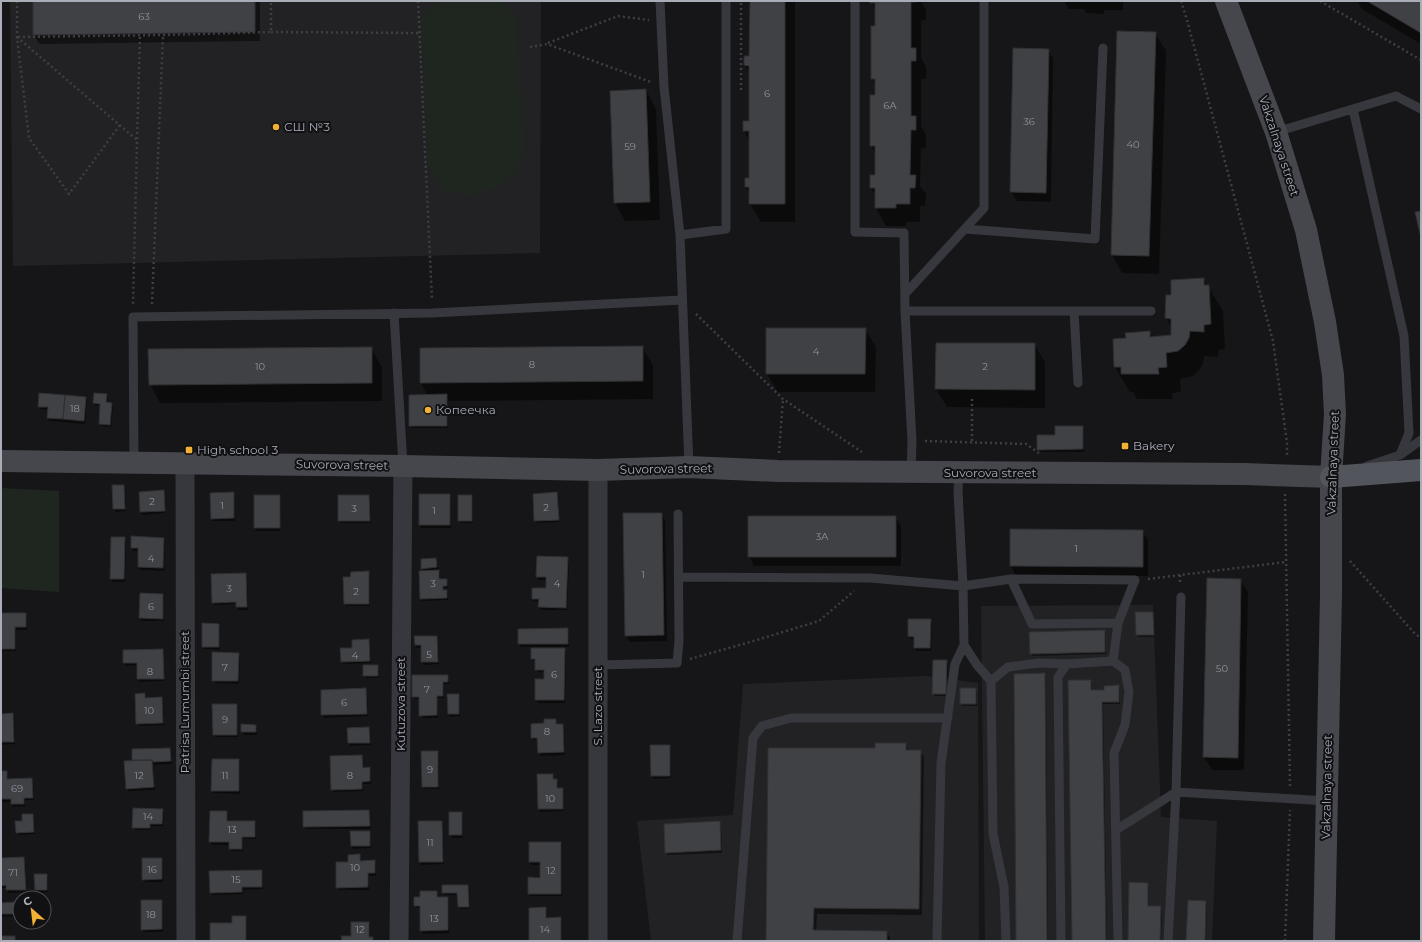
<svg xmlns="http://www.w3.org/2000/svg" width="1422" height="942" font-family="Montserrat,sans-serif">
  <rect width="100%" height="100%" fill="#161618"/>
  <path fill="#222225" d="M10,1H541L540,253L13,266Z
    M1153,605L1161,817L1217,821L1212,941H985L981,606Z
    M926,676L978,683L979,941H651L637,821L733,815L743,684Z"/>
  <path fill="#1e261f" d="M439,1H498L515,15L525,153L516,172L498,188L469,196L443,190L428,167L421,20L436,2Z
    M1,488L59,491V592L1,588Z"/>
  <path fill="#0007" d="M34,1H260V41L39,44L34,35Z
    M748,1H795V222H761L750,204V194L746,187L750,179V142L744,131V122H750V74L745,65L750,57L751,5Z
    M871,1H921L926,10V20H921V58L926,67V79H921V126L926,135V148H921L920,186L926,194L925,206H920V222H906V226H886L876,208V196L871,188L876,176V154L871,145L876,96V86L872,78L876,27V11Z
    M1064,1H1123V10H1104V14L1086,13L1084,9H1069Z
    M1357,1H1421V44L1362,9Z
    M1155,33L1166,51L1159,274L1122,273L1112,255Z
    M1048,50L1053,59L1051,202L1017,201L1011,192Z
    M646,90L656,109L660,220L625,221L615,203Z
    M1203,279L1223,311L1225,349L1218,350V357L1204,356L1203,364L1199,370L1193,376L1180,379L1181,392L1172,393L1173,399H1137L1133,392H1130L1115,367L1127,339L1149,332L1152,337L1172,336V328L1166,318L1172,296Z
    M865,329L876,347L875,392H778L767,374Z
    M937,344H1034L1045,362V408L947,407L936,389Z
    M642,347L653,365V399L448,401V428H412L410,426L428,396L421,383Z
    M371,348L382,367V401L160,403L150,384Z
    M106,395L108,398L107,403L112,404L113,406L111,427L101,426L100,423L101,406L95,405L94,403Z
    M86,398L87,400L85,424L49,421L48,418V410L40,409L39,406Z
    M1082,427L1084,430V452H1040L1038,449L1056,436Z
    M123,486L125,488L126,511L116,512L114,509Z
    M163,491L165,494V513L142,515L141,512Z
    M233,493L235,495V521H213L212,519Z
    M557,494L558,496L559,522L537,523L535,521Z
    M449,495L451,498V528H421L420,525Z
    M279,496L281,499L280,531H256L255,528Z
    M369,496L370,499L371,523H341L339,521Z
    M471,496L473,499V523H461L459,521Z
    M661,514L665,520L667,641L630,642L626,636Z
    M896,517L901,527V566H754L749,556Z
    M1011,530L1142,531L1148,540V576H1016L1011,566Z
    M124,538L126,541L125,582H113L111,579Z
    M164,538L165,541L164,571L140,570L139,567V551H133L132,548Z
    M567,558L569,561L567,610H541L539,607L540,601H534L533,598L547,589V580H539L537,577Z
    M436,559L440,574V580H446L448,583V588H444V591H447L448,594V600L422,601L421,599L424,571L422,568Z
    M368,572L370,575V606H346L345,604Z
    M245,574L247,577L248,610H238L237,604L214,605L213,602Z
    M1208,579L1240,580L1248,592L1244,770H1212L1204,757Z
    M141,594L163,595L164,597V621H142L140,618Z
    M1153,613L1154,615V637H1138L1137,635Z
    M25,614L27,617V630H16V651H1V624Z
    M930,620L932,623L931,651H916L915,648V639H911L909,636Z
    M219,625L220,628V650L204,649L203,646Z
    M568,629L569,632V647H521L519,644Z
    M1104,631L1106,633V654L1032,656L1031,653Z
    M415,637H437L438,640L439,664L424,665L422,662V648H417L416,645Z
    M369,640L370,643L371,663L343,664L342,661Z
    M564,649L566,652L565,703H538L536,700L545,680V672H538L536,669V661H534L532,659Z
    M162,650L164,652V681L140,682L138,679V665L126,666L124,663V651Z
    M238,654L240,656L239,684L215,683L213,681Z
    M946,661L948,664L947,696H935L933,694Z
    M377,666L379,669V678H366L364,676Z
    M1044,674L1046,677L1048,941H1017Z
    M448,676L449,678V684H444V698H437L438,718H422L420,715V699H414L413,696Z
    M1091,681L1092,683V691H1105L1118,686L1120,689V704H1103L1107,941H1073Z
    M365,689L367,692L368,716L324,718L322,715Z
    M975,689L977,692V706H962L961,703Z
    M144,694L146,699L162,698L163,701L164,725L139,726L137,723Z
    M448,695H458L460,697V716L450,717L449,714Z
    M236,705L238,707V737H215L214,735Z
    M12,714L14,717L15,744L1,745V715Z
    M556,720L557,725H562L564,727L565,755L540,756L539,753L538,740H534L532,738L545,724Z
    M255,726L257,728V735H244L242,732Z
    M369,728L370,731L371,745L350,746L349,743Z
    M905,744L909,751H920L924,757L922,915L817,914L816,931L887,932L890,938V941H767L876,749Z
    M669,746L671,749V778L653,779L652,776Z
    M170,749L171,751L172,764L153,765L155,790L128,791L127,789L133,761V750Z
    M438,752L439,755V789H424L423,787Z
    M362,756L363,759L364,769L369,768L371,771V784H363V791L333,792L332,789Z
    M238,760L240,763V794L214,793L212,791Z
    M1,772H6L8,780L32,779L33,782L34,800H25V806L13,807L12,802H1Z
    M552,775L554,780H557L558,783V789H562L564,791V811L540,812L539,809Z
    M162,810L164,813L163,826H151V830H135L134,827Z
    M369,811L370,814L371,829H306L304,827Z
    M211,812H226L228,814V822H255L256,825V839H243V851H231L230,845H212L210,842Z
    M461,813L463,816V838H452L450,835Z
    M33,815L34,817L35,834L19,835L17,833L23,822Z
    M441,822L443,824L444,864L421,865L420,862Z
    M719,822L721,825L722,853L667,855L666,852Z
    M351,832H369L371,835V848L353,849L352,846Z
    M561,843L562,845V896H530L529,893L541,879V865H531L530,862Z
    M359,855L361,862L374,861L376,864V876H369V890H339L337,887L349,863Z
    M24,858L25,861L27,892L9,893L7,888H1V859Z
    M161,859L163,862V882H144L143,879Z
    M261,871L263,874V889L243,890V894L213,895L211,892Z
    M35,875H46L48,877V892L38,893L36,890Z
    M1148,884L1149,886V907H1160L1162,910L1161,941H1129Z
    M468,886L469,888L470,909H460L459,907L458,895H445L443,893Z
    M436,892L438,898H447L449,901V933L423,934L421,931V908H417L415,905L421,898Z
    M161,901L163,903V932H143L142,929Z
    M1206,902L1207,905L1206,941H1187Z
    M14,903L15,906L16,916L1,917V904Z
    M545,908L547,911V919L560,918L562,921V941H530Z
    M245,917L247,919V941H211L233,924Z
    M368,923L370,925V938H373L374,941H343L352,937Z"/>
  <path fill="#404145" stroke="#303034" d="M33,1H255V32L33,35Z
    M750,1H785V204H749V187H745V178H749V131H743V121H749V66L744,65V56H749Z
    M870,1H916V2H911V48H916V61H911V116H916V130H911L910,175H916L915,188H910V204H896V208H875V188H870V175H875V146H870V95H875V79H871V26H875V3H870Z
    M1367,1H1421V33Z
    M1117,31L1156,32L1149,256L1111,255Z
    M1013,48L1049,49L1046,193L1010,192Z
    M646,89L650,202L614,203L610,91Z
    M1421,211V238L1415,212Z
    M1204,278V285H1209L1211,324L1204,325V332L1190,331L1189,338L1185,345L1178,351L1166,353L1167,367L1158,368L1159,374H1121V367H1114L1113,339L1126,338L1125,333L1150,331V337L1171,335V319L1165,318L1166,295H1171V280Z
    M766,328H866L865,374H766Z
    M936,343H1035V390L935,389Z
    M643,346V381L420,383V348Z
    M372,347V383L149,385L148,349Z
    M39,393L65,395L63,419L47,418L48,407H38Z
    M94,393L107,394L106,402L112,403L110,425L99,424L100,404L93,403Z
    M447,394V426H409V395Z
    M65,395L86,397L84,421L63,419Z
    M1055,426H1083V449L1037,450V435H1055Z
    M112,485H124L125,509H113Z
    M164,490L165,511L140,512L139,492Z
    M234,492V518L211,519L210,493Z
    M557,492L559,520L534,521L533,494Z
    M419,494H450V525H419Z
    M254,495H280V528H254Z
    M338,495H369L370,521H338Z
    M458,495H472V521H458Z
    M623,513H662L664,635L625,636Z
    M748,516H896V557H748Z
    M1010,529L1143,530V567L1010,566Z
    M131,536L164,538L163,568L138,567V548H131Z
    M111,537H125L124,579H110Z
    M537,556L568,557L566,608L538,607L539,599H532V588H546V577H536Z
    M436,558L437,567L421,569V559Z
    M439,570V579H447V586H443V590H447V598L420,599L419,571Z
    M369,571V604H344L343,577H350L351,572Z
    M246,573L247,607H236V602L212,603L211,574Z
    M1207,578L1241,579L1238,758L1203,757Z
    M140,593L163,594V619L139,618Z
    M1135,612H1153L1154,635H1136Z
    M1,613H26V627H15V649H1Z
    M908,619H931L930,648H914V637L908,636Z
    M202,623L219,624V647H202Z
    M568,628V644H518V629Z
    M1105,630V652L1030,654L1029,632Z
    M414,636H437L438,662H421V645H415Z
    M369,639L370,661L341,662L340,648H352V640Z
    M531,648H565L564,700H535V679H544V670H535V659H531Z
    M163,649L164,679H137V663H123V650Z
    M212,652L239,653L238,681H212Z
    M933,660H947L946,694H932Z
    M363,665H378V676H363Z
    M1045,673L1047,941H1016L1014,674Z
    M412,675H448V682H443V696H437V715L419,716V697H412Z
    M1068,680H1091V690H1104V686L1119,685V702H1102L1106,941H1072Z
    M366,688L367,714L321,715V690Z
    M960,688H976V704H960Z
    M145,693V698L162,697L163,723L136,724L135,694Z
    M447,694H459V714H448Z
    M212,704H237V735H213Z
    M13,713L14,742H1V714Z
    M544,719H556V724H563L564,752L538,753L537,738H531V724L544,723Z
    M241,724L256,725V732H241Z
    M369,727L370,743H348L347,728Z
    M875,743H906V750H921L919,909L814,908L813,930L887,931V941H766L768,748H875Z
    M650,745H670V776H651Z
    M170,748L171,761L153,762L152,760H132V749Z
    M421,751H438V787H422Z
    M362,755L363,768L370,767V781L362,782V789L331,790L330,756Z
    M212,759H239V791H211Z
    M152,760L154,787L126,789L124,761Z
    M1,771H7V779L32,778L33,798H24V804H11V799H1Z
    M537,774H553V779H557V788H563V809H538Z
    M133,808L163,809L162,824H150V828H132Z
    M369,810L370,826L303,827V811Z
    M210,811H227V821H255V837H242V849H229V842H209Z
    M449,812H462V835H449Z
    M22,814H33L34,832L16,833L15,821H22Z
    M418,821H442L443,862H419Z
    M720,821L721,850L665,853L664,824Z
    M350,831H370V846H351Z
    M529,842H561V894H528V877L540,878V862H529Z
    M360,854V861L375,860V873H368V887L336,888V862H348V855Z
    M24,857L26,890H6V885L1,886V858Z
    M142,858H162V879L142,880Z
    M262,870V887H242V892L210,893L209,871Z
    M34,874H47V890H35Z
    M1129,882L1148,883V906H1161L1160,941H1128Z
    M442,885H468L469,907H458L457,893H442Z
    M420,891H437V897H448V930L420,931V906H414V897H420Z
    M141,900H162V929L141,930Z
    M1188,900L1206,901L1205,941H1186Z
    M14,902L15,914H1V903Z
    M546,907V918L561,917V941H529V908Z
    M232,916H246V941H210V923H232Z
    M351,922H369V937H373V941H342L341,936H351Z
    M1,936H15V941H1Z"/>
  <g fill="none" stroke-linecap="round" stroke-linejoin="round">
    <path stroke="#3d3f44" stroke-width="2.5" stroke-dasharray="2 3" stroke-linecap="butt" d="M17,1V37L29,138L69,194L120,125
      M418,1L432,300
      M1181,1L1187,20L1273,341L1287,443V457
      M1320,1L1421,60
      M271,32L419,33
      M17,37L137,140L133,304
      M18,37L163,35L271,32V1
      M548,43L618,16L649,20
      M530,47L547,44L651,82
      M741,90V1
      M137,139L140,36
      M152,304L163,35
      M696,314L783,399L862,452
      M972,399V443
      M925,441L1026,444L1039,453
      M779,453L783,399
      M1285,494L1290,787
      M1350,561L1416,635L1421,637
      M1180,575V584
      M1148,579L1286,562
      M690,659L750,642L819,621L854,591
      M1285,941L1290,810"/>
    <path stroke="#37383d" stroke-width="9" d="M660,1L664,87L680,235L689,467
      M855,1V232L904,233L905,311L912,441L911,472
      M1353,109L1404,336L1409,433L1400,455
      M1276,132L1396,96L1421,109
      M965,229L1095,239L1103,48
      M680,235L726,229V1
      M905,294L984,208V1
      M905,311H1151
      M1074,311L1078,383
      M394,313L403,466
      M134,463L133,317L432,313L682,300
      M1367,466L1400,455L1421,440
      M959,472L958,491L963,586L964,645L977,665L991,681L993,834L1004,887L1006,941
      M679,577L870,578L963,586L1011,579L1135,580L1118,623
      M1011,579L1032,624L1118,623L1113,661
      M1181,597L1176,792L1327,801
      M598,665L677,663L679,641L678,514
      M991,681L1008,667L1038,663L1067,664
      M1116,830L1176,792
      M737,941L753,738L762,726L791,718H948
      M937,941L941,763L955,664L964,645
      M1061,941L1058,677L1067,664L1113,661L1125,670L1129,692L1125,725L1114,753L1118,941
      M1168,941L1176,792"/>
    <path stroke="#37383d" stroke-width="19" d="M185,464L186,941
      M598,470V941
      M399,941L403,466"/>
    <path stroke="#45474d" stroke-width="22" d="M1226,1L1276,132L1306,230L1325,322L1333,375L1335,414L1331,477V594L1324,941
      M1,461L403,466L598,470L689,467L778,471L1244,474L1331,477"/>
    <path stroke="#53555c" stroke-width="22" d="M1331,477L1421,470"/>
  </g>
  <g fill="#f2b134" stroke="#111113" stroke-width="1.5">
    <circle cx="276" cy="127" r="4"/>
    <circle cx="428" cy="410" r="4"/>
    <rect x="1121" y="442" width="8" height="8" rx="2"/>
    <rect x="185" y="446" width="8" height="8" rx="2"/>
  </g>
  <g text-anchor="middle" stroke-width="4" stroke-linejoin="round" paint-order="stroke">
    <g font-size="10" fill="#8e929b">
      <text x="144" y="20">63</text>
      <text x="767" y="97">6</text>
      <text x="890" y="109">6А</text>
      <text x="1029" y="125">36</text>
      <text x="1133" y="148">40</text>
      <text x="630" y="150">59</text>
      <text x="816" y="355">4</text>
      <text x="532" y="368">8</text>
      <text x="260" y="370">10</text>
      <text x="985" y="370">2</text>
      <text x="75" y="412">18</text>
      <text x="152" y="505">2</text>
      <text x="222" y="509">1</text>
      <text x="546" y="511">2</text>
      <text x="354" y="512">3</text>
      <text x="434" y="514">1</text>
      <text x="822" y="540">3А</text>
      <text x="1076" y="552">1</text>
      <text x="151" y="562">4</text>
      <text x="643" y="578">1</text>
      <text x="433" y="587">3</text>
      <text x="557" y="587">4</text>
      <text x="229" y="592">3</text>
      <text x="356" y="595">2</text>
      <text x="151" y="610">6</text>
      <text x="429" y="658">5</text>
      <text x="355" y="659">4</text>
      <text x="225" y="671">7</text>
      <text x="1222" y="672">50</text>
      <text x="150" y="675">8</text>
      <text x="554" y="678">6</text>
      <text x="427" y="693">7</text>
      <text x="344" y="706">6</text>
      <text x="149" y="714">10</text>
      <text x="225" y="723">9</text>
      <text x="547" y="735">8</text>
      <text x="430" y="773">9</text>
      <text x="139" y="779">12</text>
      <text x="225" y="779">11</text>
      <text x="350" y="779">8</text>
      <text x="17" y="792">69</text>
      <text x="550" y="802">10</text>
      <text x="148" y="820">14</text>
      <text x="232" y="833">13</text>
      <text x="430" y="846">11</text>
      <text x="355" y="871">10</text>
      <text x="152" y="873">16</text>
      <text x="551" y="874">12</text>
      <text x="13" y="876">71</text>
      <text x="236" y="883">15</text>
      <text x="151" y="918">18</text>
      <text x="434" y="922">13</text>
      <text x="360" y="933">12</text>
      <text x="545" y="933">14</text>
    </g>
    <g font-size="12" fill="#a8adb8" stroke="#111113" text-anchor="start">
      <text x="284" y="131">СШ №3</text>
      <text x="436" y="414">Копеечка</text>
      <text x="1133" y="450">Bakery</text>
      <text x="197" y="454">High school 3</text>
    </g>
    <g font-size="12" fill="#a8adb8" stroke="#111113">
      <text transform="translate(1279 146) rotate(72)" y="4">Vakzalnaya street</text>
      <text transform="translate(1333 463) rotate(-88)" y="4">Vakzalnaya street</text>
      <text transform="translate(342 465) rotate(1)" y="4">Suvorova street</text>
      <text transform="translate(666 469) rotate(-1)" y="4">Suvorova street</text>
      <text x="990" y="477">Suvorova street</text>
      <text transform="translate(185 702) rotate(-90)" y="4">Patrisa Lumumbi street</text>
      <text transform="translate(401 704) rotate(-90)" y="4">Kutuzova street</text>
      <text transform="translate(598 706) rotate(-90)" y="4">S. Lazo street</text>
      <text transform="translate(1327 787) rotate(-89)" y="4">Vakzalnaya street</text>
    </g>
  </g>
  <rect width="1422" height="942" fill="none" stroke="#a8adb8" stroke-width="4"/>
  <g transform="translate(32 910) rotate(332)"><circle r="19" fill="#111113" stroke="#4d4f55"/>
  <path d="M0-3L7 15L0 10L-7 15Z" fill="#f2b134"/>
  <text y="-6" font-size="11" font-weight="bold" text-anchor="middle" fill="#a8adb8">С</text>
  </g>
</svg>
